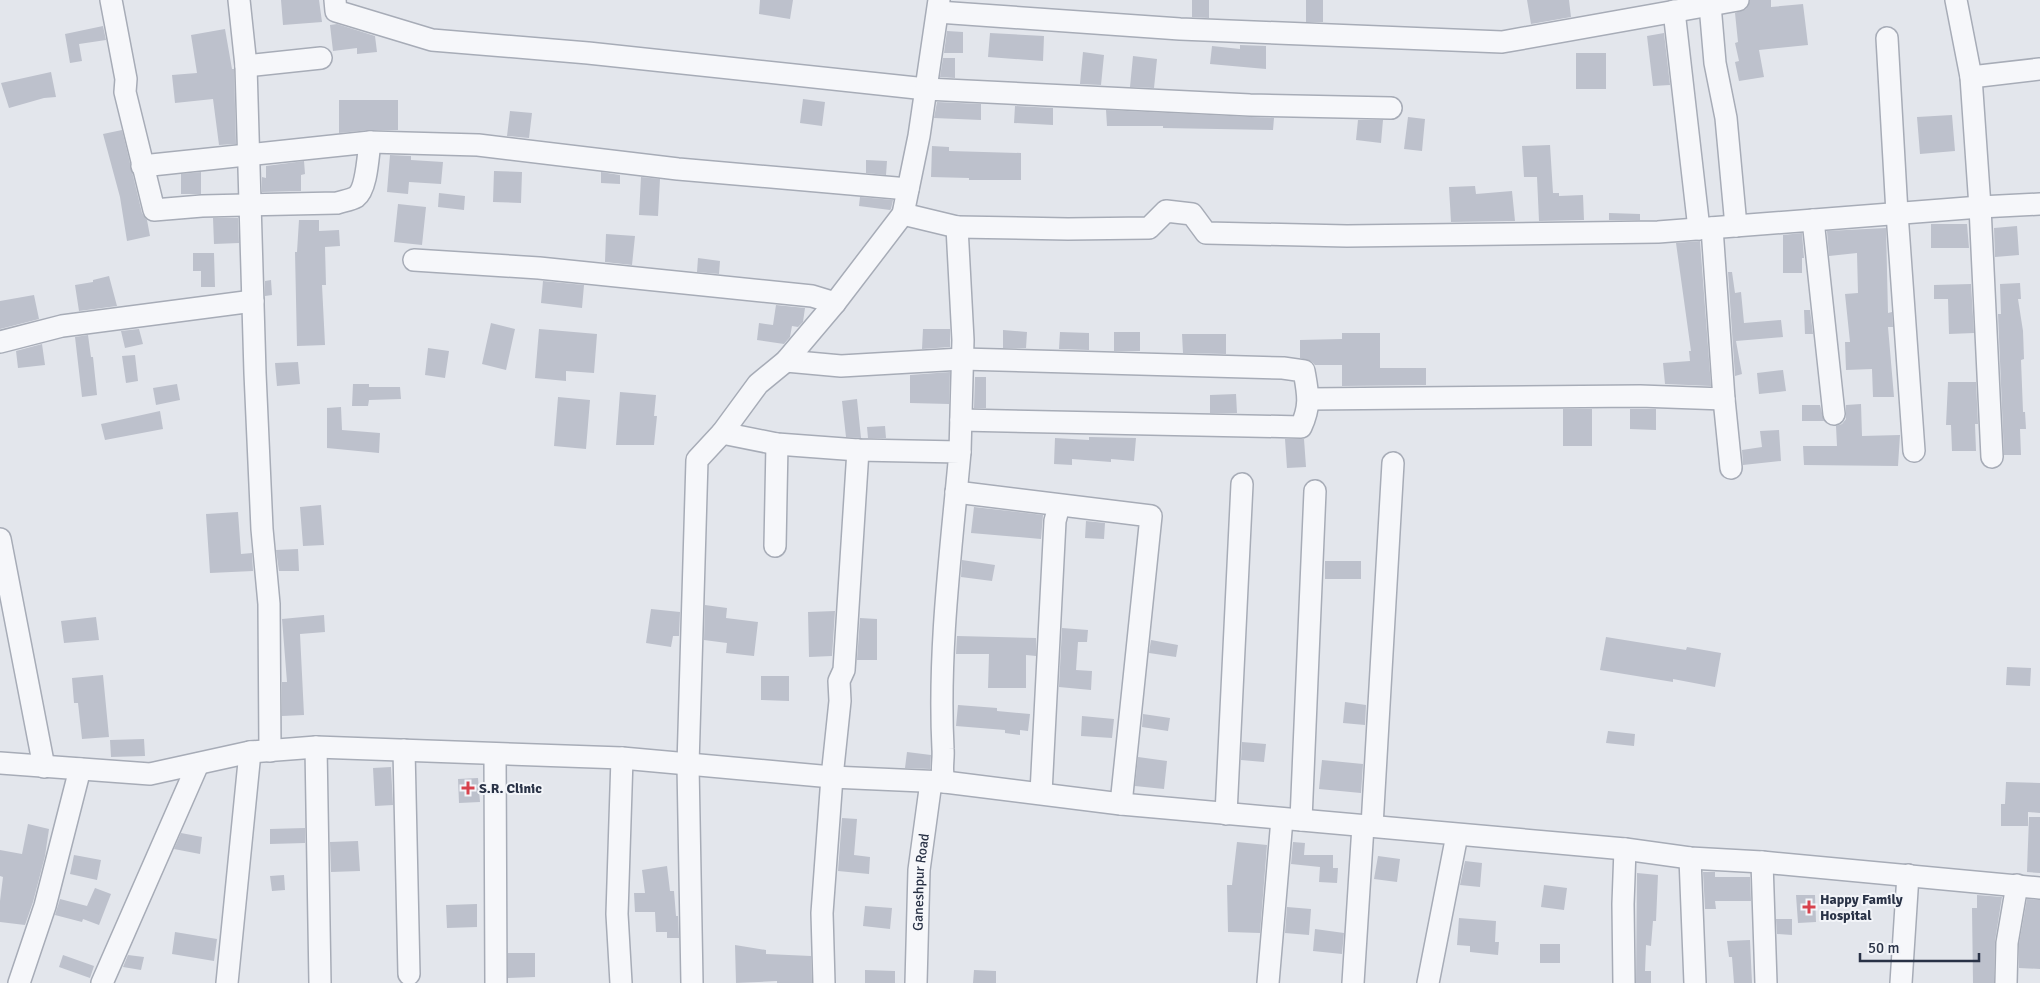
<svg xmlns="http://www.w3.org/2000/svg" width="2040" height="983" font-family="Signika,sans-serif">
  <rect width="100%" height="100%" fill="#e3e6ec"/>
  <path fill="#bdc1cc" d="M281,0H319L322,22L283,25Z
    M760,0H793L790,19L759,14Z
    M1192,0H1209V18L1192,17Z
    M1306,0H1323V22H1306Z
    M1527,0H1569L1571,17L1531,24Z
    M1750,0H1771V7L1803,4L1808,45L1759,50L1764,77L1739,81L1735,62L1739,61L1735,43L1738,42L1735,13L1746,9Z
    M337,24L375,36L377,52L357,54V48L333,51L330,25Z
    M103,26L106,40L79,44L82,61L70,63L65,34Z
    M225,29L232,69H234L236,144L219,145L213,99L175,103L172,75L197,73L191,35Z
    M947,31L963,32V53H944Z
    M990,33L1044,36L1043,61L988,57Z
    M1664,33L1670,85L1653,86L1647,36Z
    M1240,45L1266,46V69L1210,64L1212,46L1240,49Z
    M1083,52L1104,55L1101,85L1080,84Z
    M1576,53H1606V89H1576Z
    M1133,56L1157,59L1154,88L1130,87Z
    M943,58H955V78L940,77Z
    M51,72L56,97L44,98L9,108L1,83Z
    M803,99L825,102L822,126L800,123Z
    M339,100H398V130H369L339,133Z
    M937,102L981,104V120L934,118Z
    M1015,106L1053,108V125L1014,123Z
    M1106,110L1274,118L1273,130L1163,128V126H1107Z
    M510,111L532,113L529,138L507,136Z
    M1952,115L1955,151L1920,154L1917,117Z
    M1408,117L1425,119L1422,151L1404,149Z
    M1358,120H1383L1381,143L1356,140Z
    M122,130L142,213L147,220L150,236L127,241L120,197L103,134Z
    M1550,145L1553,193H1559V196L1583,195L1584,220L1539,221L1537,177H1524L1522,146Z
    M932,146L949,147V151L1021,153V180H969V178L931,177Z
    M390,155L411,156V160L443,162L441,184L409,182L408,194L387,192Z
    M866,160L887,161L886,175L866,173Z
    M304,161L305,174L301,175V191L262,192V177L266,178V166Z
    M494,171L522,172L521,203L493,202Z
    M201,172V194H181V174Z
    M601,172L620,175V184L601,183Z
    M641,177L660,179L658,216L639,215Z
    M1475,186L1476,194L1512,191L1515,221L1451,222L1449,187Z
    M439,193L465,196L464,210L438,207Z
    M860,197L893,200L891,209L890,210L859,206Z
    M398,204L426,207L422,245L394,242Z
    M1609,213L1640,214V220H1609Z
    M213,218H238L239,243L214,244Z
    M299,220H319V231L339,230L340,246L325,247L326,285H322L325,345L297,346L295,252H297Z
    M1931,224H1967L1969,248H1931Z
    M2017,226L2019,255L1995,257L1994,228Z
    M1886,228L1888,313L1892,312L1893,327H1888L1894,397H1873L1872,369L1846,370L1845,342H1850L1845,294L1858,293L1857,253L1829,256L1827,231Z
    M1802,233L1804,258H1802V273H1783V235Z
    M606,234L635,236L632,265L605,262Z
    M1700,241L1711,386L1665,384L1663,363L1690,361L1689,351H1691L1676,243Z
    M193,253H214L215,287H201V271H193Z
    M698,258L720,261L719,274L697,272Z
    M1728,272H1732L1735,293L1741,292L1744,323L1781,320L1783,337L1736,341L1742,374L1735,376Z
    M109,276L117,306L79,311L75,285L93,282V280Z
    M271,280L272,295L265,296V281Z
    M543,281L584,285L582,308L541,303Z
    M2020,283L2021,299H2018L2023,331L2024,359L2021,360L2023,412H2025L2026,429H2020L2021,455H2004L1998,314H2001L2000,284Z
    M1971,284L1974,333L1949,334L1948,299H1934V285Z
    M34,295L39,319L0,329V301Z
    M776,305L805,308L803,322L798,327L792,326L790,337L784,344L757,340L759,323L773,325Z
    M1804,310H1810L1813,334H1805Z
    M491,323L515,329L506,370L482,364Z
    M139,329L143,344L125,348L121,331Z
    M539,329L597,334L594,373L566,371V381L535,378Z
    M923,329H950V347L922,349Z
    M1003,330L1027,332L1026,348H1003Z
    M1060,332L1089,333V350L1059,349Z
    M1114,332H1140V351H1114Z
    M1342,333H1380V368H1426V385L1342,386V365H1315L1312,362L1300,358V340L1342,339Z
    M1182,334H1226V354L1183,353Z
    M88,335L91,357H93L97,395L82,397L75,337Z
    M42,344L45,365L18,368L16,351Z
    M428,348L449,351L445,378L425,375Z
    M135,355L138,381L126,383L122,356Z
    M298,362L300,384L277,386L275,363Z
    M1783,370L1786,391L1759,394L1757,373Z
    M950,372L949,404L910,403V375Z
    M975,377H986V408H974Z
    M1948,382H1976L1978,424H1975L1976,451H1952L1951,425H1946Z
    M177,384L180,400L156,405L153,388Z
    M353,384H369V387H400L401,399L369,400L368,406H352Z
    M620,392L656,395L654,416H657L654,445H616Z
    M1236,394L1237,413H1210V395Z
    M558,397L590,400L586,449L554,446Z
    M857,399L861,438L846,437L842,401Z
    M1861,404L1862,436L1900,435L1898,466L1804,465L1803,446H1837L1836,426L1842,424L1846,419V405Z
    M1802,405H1820L1824,421H1802Z
    M341,407L342,430L380,433L379,453L327,448V408Z
    M1563,409H1592V446H1563Z
    M1630,409H1656V430L1630,429Z
    M160,411L163,429L105,440L101,424Z
    M885,426L886,438H868L867,427Z
    M1779,430L1781,461L1743,465L1742,450L1762,447L1760,431Z
    M1089,437L1136,438L1134,461L1111,459V462L1072,459V465L1054,464L1055,438L1089,440Z
    M1285,439H1304L1306,467L1287,468Z
    M321,505L324,545L303,546L300,507Z
    M974,507L1043,515L1041,539L971,533Z
    M238,512L241,554L252,553L253,571L210,573L206,514Z
    M1086,521L1105,523L1104,539L1085,538Z
    M298,549L299,571H279L276,550Z
    M962,560L995,565L992,581L961,577Z
    M1325,561H1361V579H1325Z
    M705,605L727,608L726,618L758,622L754,656L726,653L727,643L704,640Z
    M651,609L680,612L679,636H673L671,647L646,643Z
    M835,611L832,656L809,657L808,612Z
    M324,615L325,632L300,634L304,715L282,716V682H287L282,619Z
    M96,617L99,640L64,643L61,621Z
    M860,618L877,619V660H857Z
    M1062,628L1088,630L1087,642H1078L1076,670L1092,671L1091,690L1059,687Z
    M957,636L1036,638V656L1026,655V688H988L989,654H956Z
    M1606,637L1686,650L1687,647L1721,653L1715,687L1673,679V682L1600,670Z
    M1151,640L1178,645L1176,657L1149,653Z
    M2007,667L2031,668L2030,686L2006,685Z
    M103,675L109,737L82,739L78,703H74L72,678Z
    M761,676H789V701L761,700Z
    M1345,702L1366,705L1365,725L1343,723Z
    M958,705L997,708V711L1030,714L1028,731L1020,730V735L1005,733V730L956,726Z
    M1143,714L1170,718L1168,731L1142,727Z
    M1082,716L1114,719L1112,738L1081,736Z
    M1608,731L1635,734L1634,746L1606,743Z
    M144,739L145,756L111,757L110,740Z
    M1242,742L1266,744L1264,762L1241,760Z
    M907,752L931,755L930,769L905,768Z
    M1138,757L1167,761L1164,789L1135,786Z
    M1322,760L1363,764L1361,793L1319,789Z
    M391,767L393,805L375,806L373,768Z
    M478,778L480,802L459,803L458,779Z
    M2006,782L2040,783V813L2028,812V826H2001V804H2005Z
    M2029,817H2040V873L2027,872Z
    M842,818L857,819L854,855L870,857L869,874L838,871Z
    M28,824L49,829L45,856L33,902L25,925L0,922V901L3,877L0,876V850L22,854Z
    M305,828V843L270,844V829Z
    M181,833L202,837L200,854L174,849Z
    M358,841L360,871L331,872L330,842Z
    M1237,842L1267,845L1260,933L1228,932L1227,885H1232Z
    M1293,842L1305,843L1304,855H1333V868H1338L1337,883L1319,882L1320,867L1291,864Z
    M74,855L101,860L97,880L70,874Z
    M1378,856L1400,859L1397,882L1374,879Z
    M1465,861L1482,863L1480,887L1460,885Z
    M667,866L670,891H674L676,916H678L679,938H667V932H656L655,912H635L634,893H645L642,870Z
    M1703,872H1715V877H1750L1751,901H1715L1716,909H1705Z
    M1637,873L1658,875L1656,921H1653L1651,946L1646,945L1645,971H1651V983H1636Z
    M284,875L285,890L272,891L270,876Z
    M1544,885L1567,888L1564,910L1541,907Z
    M95,888L111,894L99,925L83,919L82,922L55,915L60,899L87,906Z
    M1796,895H1815L1816,922L1798,923Z
    M1977,895L2002,897L1995,941L1994,983H1973L1972,908H1977Z
    M2027,899L2040,900V969L2019,968V944Z
    M477,904V927L447,928L446,905Z
    M865,906L892,908L890,929L863,926Z
    M1287,907L1311,909L1309,935L1285,933Z
    M1459,918L1496,921L1495,942H1499L1498,955L1470,952V946L1457,945Z
    M1776,919H1792V935L1777,934Z
    M1315,929L1344,933L1342,954L1313,951Z
    M175,932L217,939L214,961L172,954Z
    M1750,940L1752,983H1734L1732,957H1729L1727,941Z
    M1540,944H1560V963H1540Z
    M735,945L766,950V954L811,956L812,983H777V981L736,983Z
    M508,953H535V977L508,978Z
    M63,955L94,966L90,978L59,967Z
    M128,955L144,957L141,970L123,967Z
    M865,970L895,971V983H865Z
    M974,970L996,971V983H973Z"/>
  <g fill="none" stroke-linecap="round" stroke-linejoin="round">
    <g stroke="#a7acb7" stroke-width="24">
      <g id="minor">
        <path d="M111,0L126,79L125,92L154,210L202,206L337,203C343,201 351,200 356,197C367,189 368,155 370,142"/>
        <path d="M239,0L246,66L255,373L262,529L269,604L270,751"/>
        <path d="M335,0L336,11L432,40L588,53L926,89L1250,105L1391,108"/>
        <path d="M939,0L919,136L903,214L835,303L786,361L758,384L722,433L777,444L858,450L960,452C951,551 938,650 943,749C944,761 940,772 945,782"/>
        <path d="M1956,0L1971,77L1980,207L1992,457"/>
        <path d="M1710,5L1715,63L1726,118L1736,226"/>
        <path d="M1674,11L1699,229"/>
        <path d="M938,12L1180,29L1502,42L1738,0"/>
        <path d="M1887,38L1897,213L1914,451"/>
        <path d="M246,66L321,58"/>
        <path d="M1971,77L2040,69"/>
        <path d="M142,166L370,142L478,145L678,169L908,189"/>
        <path d="M903,214L957,227L963,340L960,452"/>
        <path d="M1813,220L1834,414"/>
        <path d="M957,227L1068,229L1149,228L1166,211L1192,214L1206,233L1347,236L1658,232L1980,207L2040,204"/>
        <path d="M414,260L539,268L812,296L835,303"/>
        <path d="M0,342L62,326L253,301"/>
        <path d="M786,361L841,366L962,359L1283,368L1304,371C1308,394 1311,405 1301,427L961,420"/>
        <path d="M1309,399L1640,396L1724,399L1712,228"/>
        <path d="M1724,399L1731,468"/>
        <path d="M956,492L1151,516L1121,804"/>
        <path d="M0,539L44,767"/>
        <path d="M775,546L777,444"/>
        <path d="M316,747L320,983"/>
        <path d="M404,750L409,974"/>
        <path d="M495,754L496,983"/>
        <path d="M0,763L150,774L250,752L316,747L622,758L832,777L945,782L1121,804L1625,849L1690,858L1762,862L2040,888"/>
        <path d="M1041,793L1055,521L1059,506"/>
        <path d="M1226,814L1242,484"/>
        <path d="M1301,820L1315,491"/>
        <path d="M1372,826L1393,463"/>
        <path d="M1690,858L1695,983"/>
        <path d="M1762,862L1766,983"/>
        <path d="M19,983L45,906L80,769"/>
        <path d="M102,983L198,764"/>
        <path d="M227,983L250,752"/>
        <path d="M621,983L617,914L622,758"/>
        <path d="M692,983L688,765L697,460L722,433"/>
        <path d="M824,983L822,913L832,777L840,701L839,681L844,670L858,450"/>
        <path id="s1" d="M916,983L919,870L931,782"/>
        <path d="M1268,983L1282,819"/>
        <path d="M1353,983L1363,826"/>
        <path d="M1428,983L1457,835"/>
        <path d="M1624,983L1623,904L1625,849"/>
        <path d="M1901,983L1908,875"/>
        <path d="M2006,983L2007,943L2017,885"/>
      </g>
    </g>
    <use href="#minor" stroke="#f6f7fa" stroke-width="21"/>
  </g>
  <g fill="#d7424d" stroke="#f3f5f9" stroke-width="2">
    <path d="M465.5 780.5h5v5h5v5h-5v5h-5v-5h-5v-5h5z"/>
    <path d="M1806.5 899.5h5v5h5v5h-5v5h-5v-5h-5v-5h5z"/>
  </g>
  <g text-anchor="middle" stroke-width="4" stroke-linejoin="round" paint-order="stroke">
    <g font-size="14" font-weight="bold" fill="#293246" stroke="#f3f5f9" text-anchor="start">
      <text x="479" y="793">S.R. Clinic</text>
      <text x="1820" y="904">Happy Family<tspan x="1820" dy="16">Hospital</tspan></text>
    </g>
    <g font-size="14" fill="#293246" stroke="#f3f5f9">
      <text dy="5" stroke="none"><textPath href="#s1" startOffset="101">Ganeshpur Road</textPath></text>
    </g>
  </g>
  <path d="M1860 953v8h119v-8" fill="none" stroke="#293246" stroke-width="2.5"/>
  <text x="1868" y="953" font-size="15" fill="#293246" stroke="#f3f5f9" stroke-width="4" paint-order="stroke">50 m</text>
</svg>
